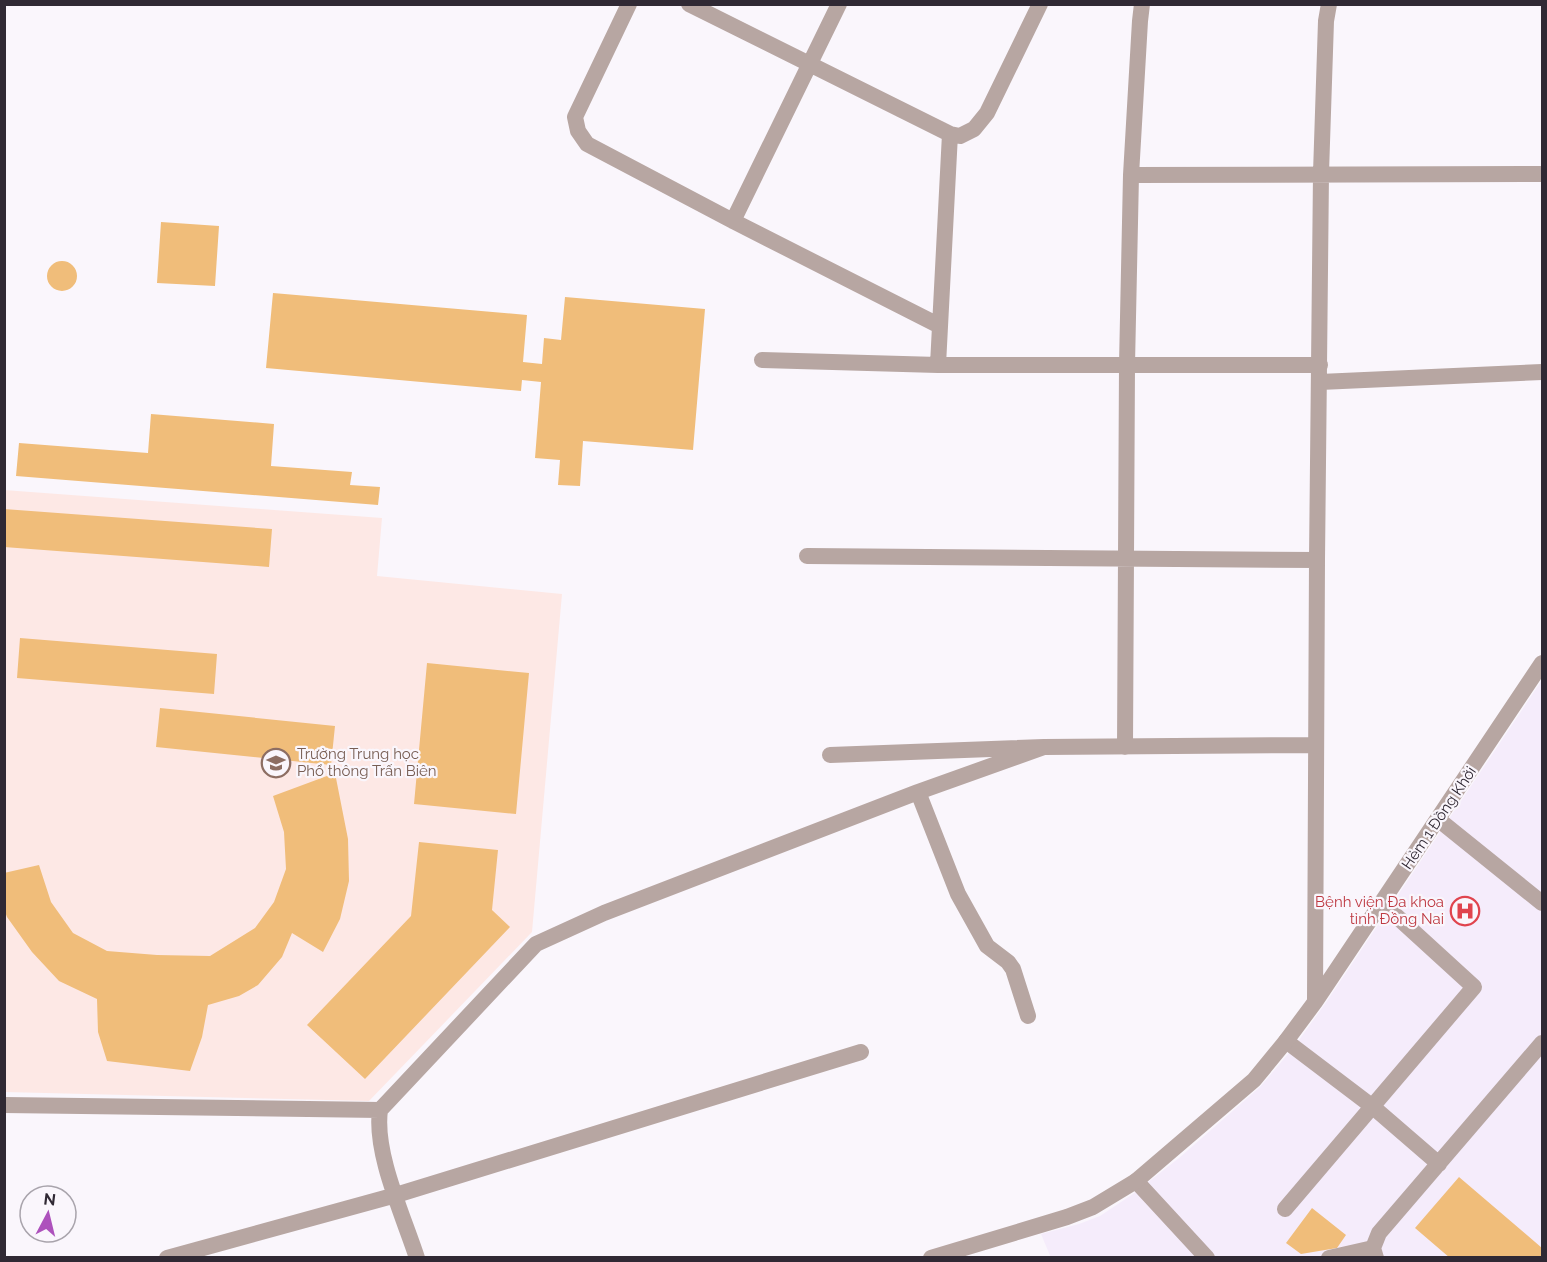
<svg xmlns="http://www.w3.org/2000/svg" width="1547" height="1262" font-family="Raleway,sans-serif">
  <rect width="100%" height="100%" fill="#faf6fc"/>
  <path fill="#f5ecfb" d="M1542,680V1257L1051,1258L1041,1234L1079,1224L1100,1216L1133,1194L1179,1158L1260,1087L1294,1047L1327,1001Z"/>
  <path fill="#fde8e5" d="M4,490L382,518L377,576L562,594L532,932L369,1101L5,1092Z"/>
  <path fill="#f0bd7a" d="M161,222L219,226L215,286L157,283Z
    M47 276a15 15 0 1 1 30 0a15 15 0 1 1-30 0Z
    M273,293L527,315L523,362L542,364L544,338L561,340L565,297L705,309L693,450L583,441L580,486L558,485L560,460L535,458L541,382L522,380L521,391L266,368Z
    M151,414L274,424L271,466L352,472L350,485L380,487L378,505L16,476L19,443L148,453Z
    M4,509L272,529L269,567L4,547Z
    M20,638L217,654L214,694L17,678Z
    M427,663L529,673L516,814L414,804Z
    M160,708L335,726L331,765L156,747Z
    M335,773L348,839L349,881L340,919L323,952L292,933L282,957L258,985L239,996L208,1005L202,1037L190,1071L107,1061L98,1032L97,999L59,981L32,952L7,917L4,909V873L39,865L51,902L73,933L107,951L157,955L210,956L255,928L274,902L286,869L284,832L273,796Z
    M419,842L498,850L492,910L510,927L365,1079L307,1025L411,916Z
    M1459,1177L1542,1248V1258H1450L1415,1228Z
    M1312,1208L1346,1235L1337,1248L1301,1254L1286,1243Z"/>
  <g fill="none" stroke-linecap="round" stroke-linejoin="round">
    <path stroke="#b7a6a2" stroke-width="16" d="M1439,820L1542,903
      M1286,1041L1373,1107L1439,1164
      M1136,1181L1207,1258
      M1285,1209L1474,987L1382,903
      M1329,1258L1373,1248
      M1376,1258L1373,1248L1379,1233L1542,1043"/>
    <path stroke="#b7a6a2" stroke-width="16" d="M629,4L575,117L578,131L587,144L733,221L940,326
      M689,4L950,134L960,136L974,129L987,113L1040,4
      M1131,175L1542,174
      M733,221L839,4
      M762,360L938,365H1320
      M938,365L950,134
      M1320,382L1542,372
      M807,556L1317,560
      M1125,747L1127,365L1131,175L1140,21L1142,4
      M830,755L1044,747L1316,745
      M918,792L958,894L987,946L1008,962L1013,969L1028,1016
      M1315,1002L1317,560L1321,173L1326,21L1329,4
      M4,1105L380,1110
      M167,1258L396,1195L861,1052
      M417,1258C403,1215 374,1153 380,1110L536,944L604,913L918,792L1044,747
      M931,1258L1067,1217L1093,1207L1136,1181L1254,1080L1286,1041L1315,1002L1542,663"/>
  </g>
  <defs>
    <g id="school-ring" transform="scale(1.5)"><circle r="9.5" fill="#faf6fc" stroke="#8d6e63" stroke-width="1.5"/><path d="M0-5L7-2L0 1L-7-2ZM-4 1L0 2.5L4 1V4Q0 6-4 4Z" fill="#8d6e63"/></g>
    <g id="hospital-ring" transform="scale(1.5)"><circle r="9.5" fill="#faf6fc" stroke="#e0444e" stroke-width="1.5"/><path d="M-5-5h3v3.5h4V-5h3V5h-3V1.5h-4V5h-3Z" fill="#e0444e"/></g>
  </defs>
  <g fill-rule="evenodd">
    <use href="#school-ring" x="276" y="763"/>
    <use href="#hospital-ring" x="1465" y="911"/>
  </g>
  <g text-anchor="middle" stroke-width="4.5" stroke-linejoin="round" paint-order="stroke">
    <g font-size="15" fill="#785e54" stroke="#faf6fc" text-anchor="start">
      <text x="297" y="759">Trường Trung học<tspan x="297" dy="17">Phổ thông Trấn Biên</tspan></text>
    </g>
    <g font-size="15" fill="#302934" stroke="#faf6fc">
      <text transform="translate(1439 818) rotate(-56)" y="5">Hẻm 1 Đồng Khởi</text>
    </g>
    <g font-size="15" fill="#be3a42" stroke="#faf6fc" text-anchor="end">
      <text x="1444" y="907">Bệnh viện Đa khoa<tspan x="1444" dy="17">tỉnh Đồng Nai</tspan></text>
    </g>
  </g>
  <rect width="1547" height="1262" fill="none" stroke="#302934" stroke-width="12"/>
  <g transform="translate(48 1214) rotate(7)"><circle r="28" fill="#faf6fc" stroke="#a9a4ac" stroke-width="1.5"/>
  <path d="M0-4.5L10 22L0 15L-10 22Z" fill="#ad51bc"/>
  <text y="-9" font-size="16" font-weight="bold" text-anchor="middle" fill="#302934">N</text>
  </g>
</svg>
